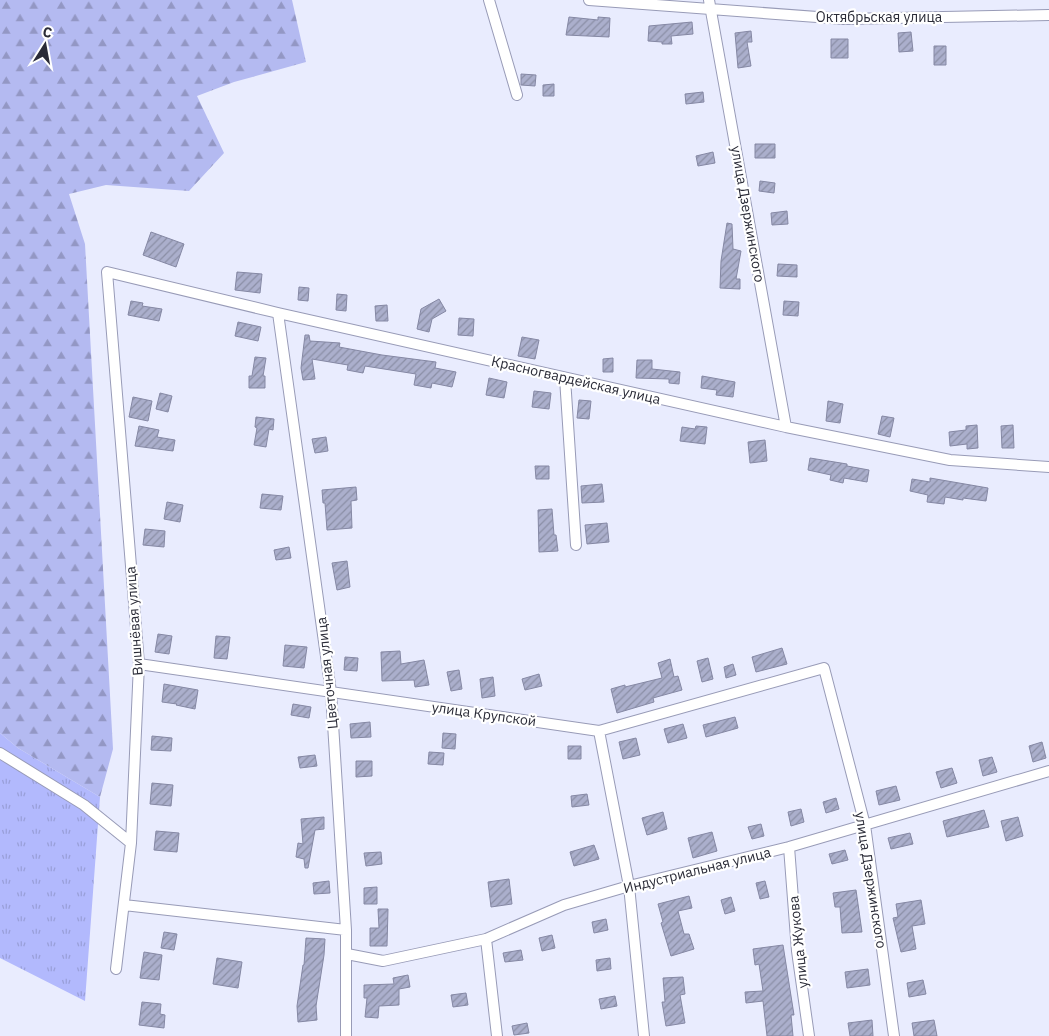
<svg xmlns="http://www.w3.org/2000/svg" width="1049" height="1036" font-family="'IBM Plex Sans',sans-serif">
  <defs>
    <pattern id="grass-tufts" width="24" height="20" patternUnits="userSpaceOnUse" patternTransform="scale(1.25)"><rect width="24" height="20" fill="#b2b9fd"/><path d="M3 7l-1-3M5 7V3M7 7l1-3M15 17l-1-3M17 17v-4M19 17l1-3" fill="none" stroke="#999fd9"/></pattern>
    <pattern id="forest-firs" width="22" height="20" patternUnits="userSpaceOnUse" patternTransform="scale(1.25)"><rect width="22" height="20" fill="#b4baf1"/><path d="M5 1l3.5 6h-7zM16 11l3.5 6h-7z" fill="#9397c4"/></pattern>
    <pattern id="building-hatch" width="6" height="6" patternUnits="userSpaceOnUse" patternTransform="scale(1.25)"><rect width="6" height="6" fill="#abafcc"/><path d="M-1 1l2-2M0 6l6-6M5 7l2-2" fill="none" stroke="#8b8fa6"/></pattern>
  </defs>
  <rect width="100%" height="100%" fill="#e9ecfe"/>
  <path fill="url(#grass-tufts)" d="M0,733L18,748L100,797L85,1001L0,958Z"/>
  <path fill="url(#forest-firs)" d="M0,0H292L306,62L234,82L197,96L224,153L189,191L106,185L69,194L85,244L113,749L100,797L18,748L0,733Z"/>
  <path fill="url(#building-hatch)" stroke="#8588a4" d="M569,17L598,20V17L610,18L609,37L566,35Z
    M692,22L693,34L671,36L672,44H662V42L648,41L649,26Z
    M751,31L752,42H747L751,66L738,68L735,33Z
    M911,32L913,51L899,52L898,33Z
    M831,39H848V58H831Z
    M934,46H946V65H934Z
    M521,74L536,75L535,86L521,85Z
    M554,84V96H543V85Z
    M703,92L704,102L686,104L685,94Z
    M755,144H775V158H755Z
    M713,152L715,163L698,166L696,156Z
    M760,181L775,183L774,193L759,191Z
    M787,211L788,224L772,225L771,213Z
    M727,223L732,224L733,249L741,251L736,279H740V289L720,288L721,261Z
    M151,232L184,244L176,267L143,255Z
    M778,264L797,265V277L777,276Z
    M237,272L262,274L260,293L235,290Z
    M299,287L309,288L308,301L298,300Z
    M337,294L347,295L346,311L336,310Z
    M439,299L446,311L432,319L429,332L417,329L421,309Z
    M131,301L143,303L142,306L162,309L159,321L128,315Z
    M784,301L799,302L798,316L783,315Z
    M387,305L388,321H376L375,306Z
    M459,318L474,319L473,336L458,335Z
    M238,322L261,327L258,341L235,336Z
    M305,335H309L310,341L340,343L339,347L382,355L436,362L435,368L456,372L452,387L432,383L431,388L414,385L416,374L365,366L363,373L347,370L348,365L312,359L315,379L303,380L301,368Z
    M522,337L539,340L535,359L518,356Z
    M255,357L266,358L263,376H265V388H249V376H252Z
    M613,358V372H603V359Z
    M637,360H652V369L680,372L679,384L669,383V379L636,378Z
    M702,376L735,382L733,397L716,395L717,390L701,388Z
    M489,378L507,382L504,398L486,395Z
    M534,391L551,393L549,409L532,407Z
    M160,393L172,396L168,412L156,409Z
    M133,397L152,401L148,421L129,417Z
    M579,400L591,401L589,419L577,418Z
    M828,401L843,404L840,423L826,421Z
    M882,416L894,418L890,437L878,434Z
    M256,417L274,419L273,430L269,429L266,447L254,445L257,428L255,427Z
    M977,425L978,448L967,449V444L950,446L949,432L966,430V426Z
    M1013,425L1014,448H1002L1001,426Z
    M139,426L159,430L157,437L175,440L173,451L135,446Z
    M696,426L707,427L705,444L680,441L682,427L695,429Z
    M326,437L328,451L315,453L312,439Z
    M765,440L767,461L750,463L748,442Z
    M810,458L847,464V466L869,470L867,482L844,478L843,483L830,480L831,475L808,470Z
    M535,466H549V479H536Z
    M930,478L988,488L986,501L963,498V500L945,497L944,504L927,502L928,495L910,491L912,479L930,482Z
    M602,484L604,502L582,503L581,486Z
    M356,487L357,500L351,501L352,528L327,530L325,503H323L322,490Z
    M262,494L283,496L281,510L260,508Z
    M167,502L183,505L180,522L164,519Z
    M552,509L554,535H556L558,551L539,552L538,510Z
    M607,523L609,542L587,544L585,525Z
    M145,529L165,531L164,547L143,545Z
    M289,547L291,558L276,560L274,550Z
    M347,561L350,587L337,590L332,563Z
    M158,634L172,636L169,654L155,652Z
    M216,636L230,637L227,659L214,658Z
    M285,645L307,647L304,668L283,666Z
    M782,648L787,664L756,672L752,657Z
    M400,651L401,664L424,660L429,685L415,687L414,680L382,681L381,652Z
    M345,657L358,658L357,671L344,670Z
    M708,658L713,679L702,682L697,661Z
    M670,659L674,677L678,676L682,690L653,698L654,702L617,713L611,689L625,685V687L662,678L658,663Z
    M733,664L736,675L726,678L724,667Z
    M459,670L462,689L451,691L447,672Z
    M539,674L542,686L525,690L522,679Z
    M493,677L495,696L482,698L480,679Z
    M164,684L198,690L195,709L176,705L177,704L162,702Z
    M293,704L311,707L309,718L291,715Z
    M735,717L738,728L706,737L703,725Z
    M370,722L371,737L351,738L350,724Z
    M683,724L687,738L668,743L664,729Z
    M443,733L456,734L455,749L442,748Z
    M152,736L172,738L171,751L151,750Z
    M636,738L640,755L623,759L619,742Z
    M1042,742L1046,758L1033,762L1029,746Z
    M568,746H581V759H568Z
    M429,752L444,753L443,765L428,764Z
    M315,755L317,766L300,768L298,757Z
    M992,757L997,772L983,776L979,760Z
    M356,761H372V776L356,777Z
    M952,768L957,783L941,788L936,772Z
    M152,783L173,785L171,806L150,804Z
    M896,786L900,800L879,805L876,791Z
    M587,794L589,805L572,807L571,796Z
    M836,798L839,809L826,813L823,802Z
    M801,809L804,822L791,826L788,812Z
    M984,810L989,827L947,837L943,821Z
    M663,812L667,829L647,835L642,818Z
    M324,817V829L315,830L308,868H305L304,859L296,857L298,843L303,844L301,819Z
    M1018,817L1023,836L1006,841L1001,821Z
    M761,824L764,836L752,839L748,827Z
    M156,831L179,833L177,852L154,850Z
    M712,832L717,851L693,858L688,838Z
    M910,833L913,844L891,849L888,838Z
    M594,845L599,859L574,866L570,852Z
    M845,850L848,860L832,864L829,854Z
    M381,852L382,864L366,866L364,853Z
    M509,879L512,904L491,907L488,882Z
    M329,881L330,893L314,894L313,883Z
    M765,881L769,897L760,899L756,883Z
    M377,887V904H364V888Z
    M856,890L862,932L842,933L840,907H835L833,893Z
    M689,896L692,908L678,911L684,934H689L694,949L671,956L661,923L663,922L658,904Z
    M731,897L735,911L725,914L721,900Z
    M921,900L925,924L912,926L916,949L901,952L893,918L898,917L896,904Z
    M378,909H388L387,946H370V928H379Z
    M606,919L608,930L594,933L592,922Z
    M164,932L177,934L174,950L161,948Z
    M552,935L555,948L542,951L539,938Z
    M306,938L325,939L324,955L316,1006L317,1020L298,1022L297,1006L303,965H304Z
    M783,945L794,1015H791L793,1036H767L763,1001L746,1003L745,992L763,991L759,964L755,965L753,949Z
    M521,950L523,960L505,962L503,953Z
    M144,952L162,955L159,980L140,978Z
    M217,958L242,962L238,988L213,984Z
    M610,958L611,969L597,971L596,960Z
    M868,969L870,985L847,988L845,972Z
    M408,975L410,987L399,989V1005L379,1006L378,1018L365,1017L367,998H364V985L394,984L393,978Z
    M683,977L685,994L680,995L685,1023L666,1026L662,1002H665L663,978Z
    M923,980L926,994L909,997L907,983Z
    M466,993L468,1005L453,1007L451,995Z
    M615,996L617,1006L601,1009L599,999Z
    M142,1002L161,1004L160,1014L165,1015L164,1028L139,1025Z
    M872,1020L873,1036H850L848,1023Z
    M934,1020L937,1036H914L912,1023Z
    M527,1023L529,1033L514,1035L512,1026Z"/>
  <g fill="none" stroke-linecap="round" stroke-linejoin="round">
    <g stroke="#989bb7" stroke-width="12">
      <path id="minor" d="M489,0L517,95
        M589,0L844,19L1049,15
        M709,0L786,427
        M278,313L331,692L346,930V1036
        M565,378L576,545
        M139,664L599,731L824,668L865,825L894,1036
        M599,731L629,886L644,1036
        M0,753L84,805L131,843
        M789,847L797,951L809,1036
        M124,905L346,930
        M486,939L497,1036
        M347,954L383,961L486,939L564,905L629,886L789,847L1049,771
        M116,969L131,843L139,664L107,272L278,313L786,427L950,460L1049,467"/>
    </g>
    <use href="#minor" stroke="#fff" stroke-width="10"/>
  </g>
  <g text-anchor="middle" stroke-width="4.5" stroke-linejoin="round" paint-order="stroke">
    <g font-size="14" fill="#2a2b37" stroke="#fff">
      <text x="879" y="22">Октябрьская улица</text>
      <text transform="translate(748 214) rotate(80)" y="5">улица Дзержинского</text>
      <text transform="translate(576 380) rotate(13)" y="5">Красногвардейская улица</text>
      <text transform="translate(134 621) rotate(-94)" y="5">Вишнёвая улица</text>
      <text transform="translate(327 673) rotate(-96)" y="5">Цветочная улица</text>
      <text transform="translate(484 714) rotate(8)" y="5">улица Крупской</text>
      <text transform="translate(697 870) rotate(-14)" y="5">Индустриальная улица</text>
      <text transform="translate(871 880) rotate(81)" y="5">улица Дзержинского</text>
      <text transform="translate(798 942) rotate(-96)" y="5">улица Жукова</text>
    </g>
  </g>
  <g transform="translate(45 45) rotate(11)" stroke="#ffffff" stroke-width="4" paint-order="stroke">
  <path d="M0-4L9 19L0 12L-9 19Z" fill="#2a2b37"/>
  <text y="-8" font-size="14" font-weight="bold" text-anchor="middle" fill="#2a2b37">С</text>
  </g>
</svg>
